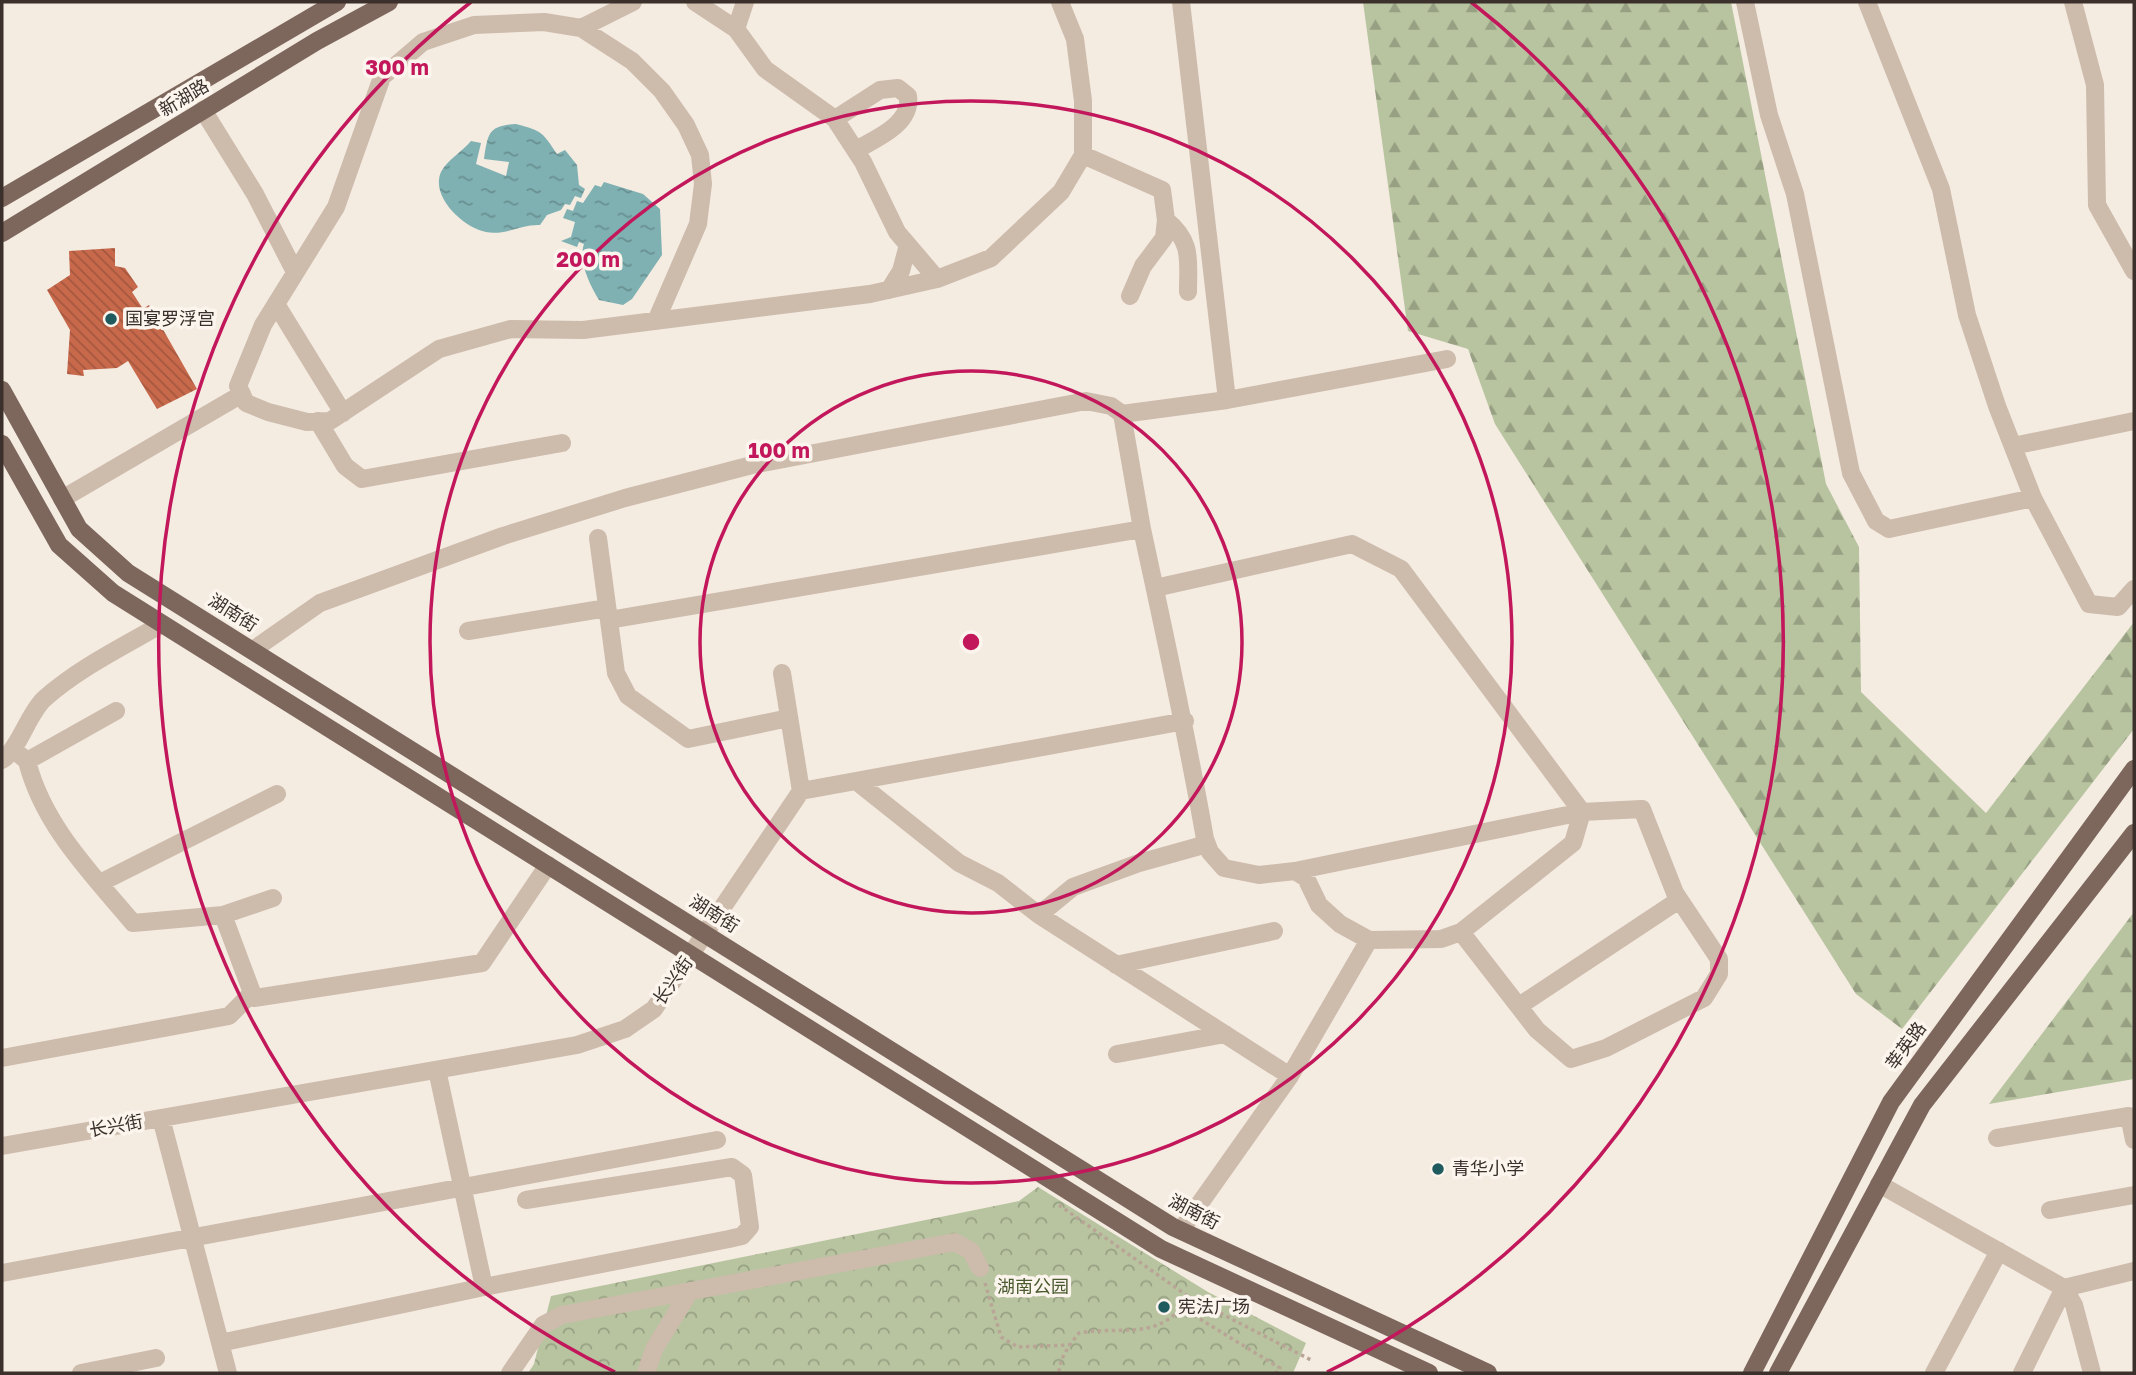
<svg xmlns="http://www.w3.org/2000/svg" width="2136" height="1375" font-family="'Golos Text','Noto Sans SC',sans-serif">
  <defs>
    <pattern id="forest-firs" width="22" height="20" patternUnits="userSpaceOnUse" patternTransform="scale(1.75)"><rect width="22" height="20" fill="#b8c4a0"/><path d="M5 1l3.5 6h-7zM16 11l3.5 6h-7z" fill="#97a083"/></pattern>
    <pattern id="park-crowns" width="20" height="18" patternUnits="userSpaceOnUse" patternTransform="scale(1.75)"><rect width="20" height="18" fill="#b8c4a0"/><path d="M2 6a3 3 0 1 1 6 0M12 15a3 3 0 1 1 6 0" fill="none" stroke="#97a083"/></pattern>
    <pattern id="water-ripples" width="26" height="14" patternUnits="userSpaceOnUse" patternTransform="scale(1.75)"><rect width="26" height="14" fill="#7fb0b2"/><path d="M2 4q2-2 4 0t4 0M15 11q2-2 4 0t4 0" fill="none" stroke="#699091"/></pattern>
    <pattern id="building-back-hatch" width="6" height="6" patternUnits="userSpaceOnUse" patternTransform="scale(1.75)"><rect width="6" height="6" fill="#c8694b"/><path d="M-1 5l2 2M0 0l6 6M5-1l2 2" fill="none" stroke="#a4573f"/></pattern>
  </defs>
  <rect width="100%" height="100%" fill="#f4ebe1"/>
  <path fill="url(#forest-firs)" d="M1363,2H1731L1826,484L1859,547L1861,692L1986,813L2134,622V729L1902,1029L1856,994L1495,424L1468,349L1408,331Z
    M2134,912V1079L1989,1104Z"/>
  <path fill="url(#park-crowns)" d="M1038,1187L1208,1292L1306,1343L1293,1373H528L534,1364L551,1296L1019,1201Z"/>
  <path fill="url(#water-ripples)" d="M516,124C543,131 543,133 557,154L565,150L577,165L579,185L585,189L581,198L575,196L570,205L565,204L561,210L547,215L540,225C522,224 504,236 486,232C464,228 430,197 441,172C446,161 463,151 471,141L481,143L476,164L506,176L509,162L484,159C488,132 489,126 516,124Z
    M604,182L643,194L660,209L662,255L632,299L623,305L599,300C590,285 578,262 584,244L579,242L577,247L561,241L571,237L575,222L563,218L567,209L573,211L577,201L583,203L595,185L601,187Z"/>
  <path fill="url(#building-back-hatch)" d="M115,248V266L125,268L138,287L132,292L143,309L149,305L197,389L157,409L128,361L117,368L83,370L84,376L67,374L70,330L47,290L70,275L69,251Z"/>
  <g fill="none" stroke-linecap="round" stroke-linejoin="round">
    <path stroke="#b9a596" stroke-width="3.5" stroke-dasharray="3.5 3.5" stroke-linecap="butt" d="M1059,1205L1189,1297C1160,1343 1123,1325 1079,1333C1070,1344 1059,1359 1059,1373
      M985,1283L1001,1337L1018,1347L1069,1345
      M1189,1297L1311,1360
      M1182,1308L1280,1368L1276,1373"/>
    <path stroke="#cdbbac" stroke-width="18" d="M695,2L736,29L765,69L835,119L863,162L897,232L937,279
      M1181,2L1227,400
      M1745,2L1769,115L1795,194L1851,473L1876,521L1889,529L2033,498
      M1867,2L1941,189L1967,315L1997,406L2033,498L2089,604L2118,607L2134,589
      M2073,2L2095,85L2097,205L2134,271
      M581,28L633,2
      M736,29L745,2
      M203,110L255,194L295,272
      M835,119L880,90L898,88L908,96C912,124 877,138 856,150
      M1083,155L1162,190L1166,220C1193,242 1188,260 1188,292
      M889,290L901,271L908,245
      M1130,296L1143,266L1164,238L1166,220
      M276,304L343,413
      M656,321L698,224L703,184L700,155L686,125L662,91L632,61L581,28L544,22L474,25L423,42L382,77L336,207L263,325L238,386L246,403L268,412L307,422L330,421L439,349L511,329L583,330L870,294L937,279L991,258L1061,192L1083,155V101L1075,39L1060,2
      M318,421L345,466L362,479L562,443
      M2013,446L2134,421
      M62,499L242,394
      M1142,529L1122,414L1227,400L1447,359
      M598,538L616,673L628,696L688,739L789,718
      M609,620L1142,529C1164,632 1187,735 1205,839L1210,852L1224,868L1259,875L1295,871L1306,878L1319,905L1340,924L1369,940L1441,939L1461,932L1573,843L1582,812L1401,569L1352,544L1155,588
      M468,631L607,608
      M253,650L320,603L503,536L625,498L752,465L1086,401L1111,406L1122,414
      M782,673L801,791
      M20,755L27,761L116,711
      M2,760C18,751 28,714 44,699C79,668 122,647 162,624
      M27,761C43,825 91,873 133,923L223,915L254,998L482,963L548,865
      M856,781L959,863L998,883L1039,915L1073,887L1139,863L1207,844
      M1295,871L1582,812L1642,809L1675,893L1719,959V974L1704,998L1606,1048L1571,1059L1537,1030L1461,932
      M100,883L277,794
      M223,915L273,898
      M1039,915L1290,1076
      M1116,965L1274,931
      M1519,1006L1679,900
      M1117,1054L1225,1034
      M2,1058L229,1016L252,993
      M437,1070L484,1287
      M161,1118L228,1373
      M1997,1138L2129,1116L2134,1140
      M2,1146L577,1045L625,1029L654,1009L801,791L1185,721
      M1879,1184L2064,1288L2074,1305L2092,1373
      M2050,1210L2134,1195
      M1181,1230L1290,1076L1369,940
      M2,1273L717,1140
      M220,1343L484,1287L729,1239L742,1236L750,1227L743,1175L732,1167L526,1200
      M81,1373L156,1358
      M510,1373L543,1325L562,1315L955,1242L971,1251L980,1268
      M646,1373L654,1349L690,1291
      M1934,1373L1999,1251
      M2022,1373L2064,1288L2134,1271"/>
    <path stroke="#7d675c" stroke-width="18" d="M2,198L337,2
      M2,233L317,41L389,2
      M2,390L79,529L128,573L1173,1227L1488,1373
      M2,444L59,545L113,593L1161,1249L1429,1373
      M1752,1373L1891,1102L2134,769
      M1778,1373L1922,1105L2134,833"/>
  </g>
  <g fill="none" stroke="#c2185b" stroke-width="3.5">
    <circle cx="971" cy="642" r="271"/>
    <circle cx="971" cy="642" r="541"/>
    <path d="M615 1372A812 812 0 0 1 471 2M1471 2A812 812 0 0 1 1327 1372"/>
  </g>
  <g fill="#1f5a5e" stroke="#fbf5ee" stroke-width="2.5">
    <circle cx="111" cy="319" r="7"/>
    <circle cx="1438" cy="1169" r="7"/>
    <circle cx="1164" cy="1307" r="7"/>
  </g>
  <g text-anchor="middle" stroke-width="7" stroke-linejoin="round" paint-order="stroke">
    <g font-size="18" fill="#3b302b" stroke="#fbf5ee">
      <text transform="translate(184 98) rotate(-31)" y="6">新湖路</text>
      <text transform="translate(233 613) rotate(32)" y="6">湖南街</text>
      <text transform="translate(714 914) rotate(32)" y="6">湖南街</text>
      <text transform="translate(673 981) rotate(-55)" y="6">长兴街</text>
      <text transform="translate(1906 1046) rotate(-54)" y="6">莘英路</text>
      <text transform="translate(116 1126) rotate(-10)" y="6">长兴街</text>
      <text transform="translate(1194 1212) rotate(27)" y="6">湖南街</text>
    </g>
    <g font-size="18" fill="#3b302b" stroke="#fbf5ee" text-anchor="start">
      <text x="125" y="325">国宴罗浮宫</text>
      <text x="1452" y="1175">青华小学</text>
      <text x="1178" y="1313">宪法广场</text>
    </g>
    <g font-size="18" fill="#4a5a2e" stroke="#fbf5ee">
      <text x="1033" y="1293">湖南公园</text>
    </g>
  </g>
  <circle cx="971" cy="642" r="10" fill="#c2185b" stroke="#fbf5ee" stroke-width="3.5"/>
  <g font-size="21" text-anchor="middle" font-weight="bold" fill="#c2185b" stroke="#fbf5ee" stroke-width="7" stroke-linejoin="round" paint-order="stroke">
    <text x="397" y="75">300 m</text>
    <text x="588" y="267">200 m</text>
    <text x="779" y="458">100 m</text>
  </g>
  <rect width="2136" height="1375" fill="none" stroke="#3b302b" stroke-width="7"/>
</svg>
